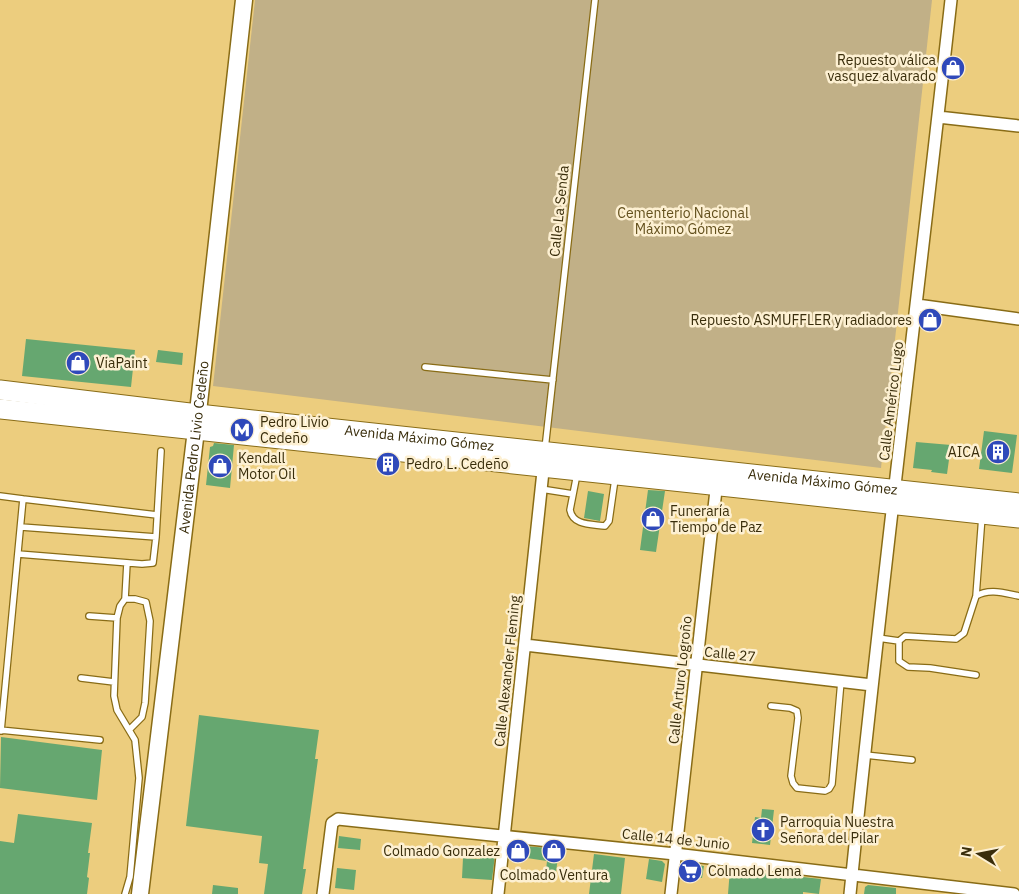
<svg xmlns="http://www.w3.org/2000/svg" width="1019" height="894" font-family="'IBM Plex Sans',sans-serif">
  <rect width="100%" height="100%" fill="#eccd7e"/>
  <path fill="#c1b087" d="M255,0H932L881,468L213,386Z"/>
  <path fill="#66a770" d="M26,339L135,350L131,387L22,376Z
    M158,350L183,353L182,365L156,362Z
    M984,431L1017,435L1012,473L979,469Z
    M916,442L951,445L947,474L931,472L932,470L913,468Z
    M214,443L234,445L230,488L206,485L210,447L213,446Z
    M648,490L665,491L656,552L640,550Z
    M588,491L604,494L600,521L584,518Z
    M199,715L319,730L315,759H318L303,869H306L302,894H264L268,864L259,863L262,836L186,826Z
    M1,737L102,750L97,800L0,788Z
    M762,809L774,810L770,845L752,843L755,817L761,818Z
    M18,814L92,823L88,853H90L87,877L89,878L87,894H0V841L14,843Z
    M339,836L361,839L360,850L338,848Z
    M514,845L559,849L555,880L545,879L547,861L513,856Z
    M481,853L495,855L492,880L462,878L463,858L480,859Z
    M594,854L625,858L621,894H589Z
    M649,859L662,861L665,864L662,882L646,879Z
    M689,863L704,866L702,878L684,876L685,866Z
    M337,868L356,870L354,890L335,888Z
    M730,869L821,879L819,894L803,892V894H728Z
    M213,885L238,888V894H212Z
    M868,885L896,888V894H864L865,887Z"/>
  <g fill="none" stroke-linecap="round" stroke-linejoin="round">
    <g stroke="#896c16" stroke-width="8">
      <path id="lane" d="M425,367L553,380
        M545,449L595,0
        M577,474L570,510C573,526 592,524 605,526L609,521L615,479
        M541,489L573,494
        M0,496L23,499L1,731
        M23,499L157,515
        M156,537L161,451
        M18,554L142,564L153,563L156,537L21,527
        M976,596L982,516
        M125,599L127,563
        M89,616L117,618
        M878,638L899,641L905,636L956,639L964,633L976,596C989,588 1004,593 1019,596
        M899,641V661L908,667L930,668L976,675
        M81,678L114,682
        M771,706L790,708L797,711L798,718L791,776L793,783L797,788L825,791L829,789L832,784L841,681
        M0,730L100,740
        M865,755L912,760
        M125,894L130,877L139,778L135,740L117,710L114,696L117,618L120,606L125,599H135L146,602L150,621L145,703L142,717L130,729"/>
    </g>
    <g stroke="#896c16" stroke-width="14">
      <path id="street" d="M938,117L1019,126
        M917,305L1019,319
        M525,645L872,685
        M323,894L332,823L338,819L675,854L1014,894
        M498,894L544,462
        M671,894L717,481
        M850,894C880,596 918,298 951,0"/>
    </g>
    <g stroke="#896c16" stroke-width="19">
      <g id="secondary">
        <path id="s1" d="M140,894L196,430L244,0"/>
      </g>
    </g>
    <g stroke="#896c16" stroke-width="21">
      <g id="primary">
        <path id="s2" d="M0,390L198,414L1019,503"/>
        <path d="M0,409L1019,518"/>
      </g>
    </g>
    <use href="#lane" stroke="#fff" stroke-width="5.5"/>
    <use href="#street" stroke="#fff" stroke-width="11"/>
    <use href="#secondary" stroke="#fff" stroke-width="16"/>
    <use href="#primary" stroke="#fff" stroke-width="19"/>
  </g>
  <defs>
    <g id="shop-disc" transform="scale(1.25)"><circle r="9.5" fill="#2f49ba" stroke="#fdf0d2"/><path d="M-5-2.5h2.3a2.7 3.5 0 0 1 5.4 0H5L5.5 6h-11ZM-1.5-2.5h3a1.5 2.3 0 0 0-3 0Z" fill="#fff"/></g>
    <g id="metro-disc" transform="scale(1.25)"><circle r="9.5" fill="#2f49ba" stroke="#fdf0d2"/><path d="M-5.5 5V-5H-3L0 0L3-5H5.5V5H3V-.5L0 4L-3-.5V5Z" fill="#fff"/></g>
    <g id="building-disc" transform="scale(1.25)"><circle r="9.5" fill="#2f49ba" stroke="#fdf0d2"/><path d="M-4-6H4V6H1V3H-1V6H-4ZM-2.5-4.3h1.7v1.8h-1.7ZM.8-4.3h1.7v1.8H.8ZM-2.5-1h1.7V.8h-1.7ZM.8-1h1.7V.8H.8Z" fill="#fff"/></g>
    <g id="church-disc" transform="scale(1.25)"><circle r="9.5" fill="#2f49ba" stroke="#fdf0d2"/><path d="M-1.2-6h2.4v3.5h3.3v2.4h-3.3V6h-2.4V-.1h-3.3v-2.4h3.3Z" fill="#fff"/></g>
    <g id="supermarket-disc" transform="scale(1.25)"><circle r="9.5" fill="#2f49ba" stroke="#fdf0d2"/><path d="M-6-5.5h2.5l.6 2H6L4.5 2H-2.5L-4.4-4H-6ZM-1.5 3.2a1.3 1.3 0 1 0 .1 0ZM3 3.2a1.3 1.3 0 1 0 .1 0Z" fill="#fff"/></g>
  </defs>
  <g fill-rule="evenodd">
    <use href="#shop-disc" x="953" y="68"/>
    <use href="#shop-disc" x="930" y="320"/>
    <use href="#shop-disc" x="78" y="363"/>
    <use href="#metro-disc" x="242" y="430"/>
    <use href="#building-disc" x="998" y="452"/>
    <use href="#building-disc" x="388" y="464"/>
    <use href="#shop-disc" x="220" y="466"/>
    <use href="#shop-disc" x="653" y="519"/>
    <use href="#church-disc" x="763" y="830"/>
    <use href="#shop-disc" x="518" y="851"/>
    <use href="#shop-disc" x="554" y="851"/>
    <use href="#supermarket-disc" x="690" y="871"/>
  </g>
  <g text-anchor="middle" stroke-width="5" stroke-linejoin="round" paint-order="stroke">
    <g font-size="14" fill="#392d0b" stroke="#fdf0d2" text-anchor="start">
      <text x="936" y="65" text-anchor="end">Repuesto válica<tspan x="936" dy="16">vasquez alvarado</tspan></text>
      <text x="912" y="325" text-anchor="end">Repuesto ASMUFFLER y radiadores</text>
      <text x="96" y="368">ViaPaint</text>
      <text x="260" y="427">Pedro Livio<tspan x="260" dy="16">Cedeño</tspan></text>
      <text x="980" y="457" text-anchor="end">AICA</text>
      <text x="238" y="463">Kendall<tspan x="238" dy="16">Motor Oil</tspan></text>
      <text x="406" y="469">Pedro L. Cedeño</text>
      <text x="670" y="516">Funeraría<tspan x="670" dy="16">Tiempo de Paz</tspan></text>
      <text x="780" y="827">Parroquia Nuestra<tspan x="780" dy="16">Señora del Pilar</tspan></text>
      <text x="500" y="856" text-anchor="end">Colmado Gonzalez</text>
      <text x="708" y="876">Colmado Lema</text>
      <text x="554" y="880" text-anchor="middle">Colmado Ventura</text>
    </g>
    <g font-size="14" fill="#392d0b" stroke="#fdf0d2">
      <text transform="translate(559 211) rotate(-84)" y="5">Calle La Senda</text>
      <text transform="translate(891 401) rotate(-83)" y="5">Calle Américo Lugo</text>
      <text dy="5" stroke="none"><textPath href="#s2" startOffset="422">Avenida Máximo Gómez</textPath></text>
      <text dy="5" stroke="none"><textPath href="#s1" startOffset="450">Avenida Pedro Livio Cedeño</textPath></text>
      <text dy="5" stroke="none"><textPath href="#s2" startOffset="828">Avenida Máximo Gómez</textPath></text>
      <text transform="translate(730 654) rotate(6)" y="5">Calle 27</text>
      <text transform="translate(507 671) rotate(-84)" y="5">Calle Alexander Fleming</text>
      <text transform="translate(680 680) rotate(-84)" y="5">Calle Arturo Logroño</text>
      <text transform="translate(676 839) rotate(6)" y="5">Calle 14 de Junio</text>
    </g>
    <g font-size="14" fill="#63501d" stroke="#fdf0d2">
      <text x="683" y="218">Cementerio Nacional<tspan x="683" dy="16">Máximo Gómez</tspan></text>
    </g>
  </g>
  <g transform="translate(979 854) rotate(280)" stroke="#fdf0d2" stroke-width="4" paint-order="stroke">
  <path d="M0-4L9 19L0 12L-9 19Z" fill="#392d0b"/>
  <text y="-8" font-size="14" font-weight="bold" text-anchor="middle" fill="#392d0b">N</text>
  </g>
</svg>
